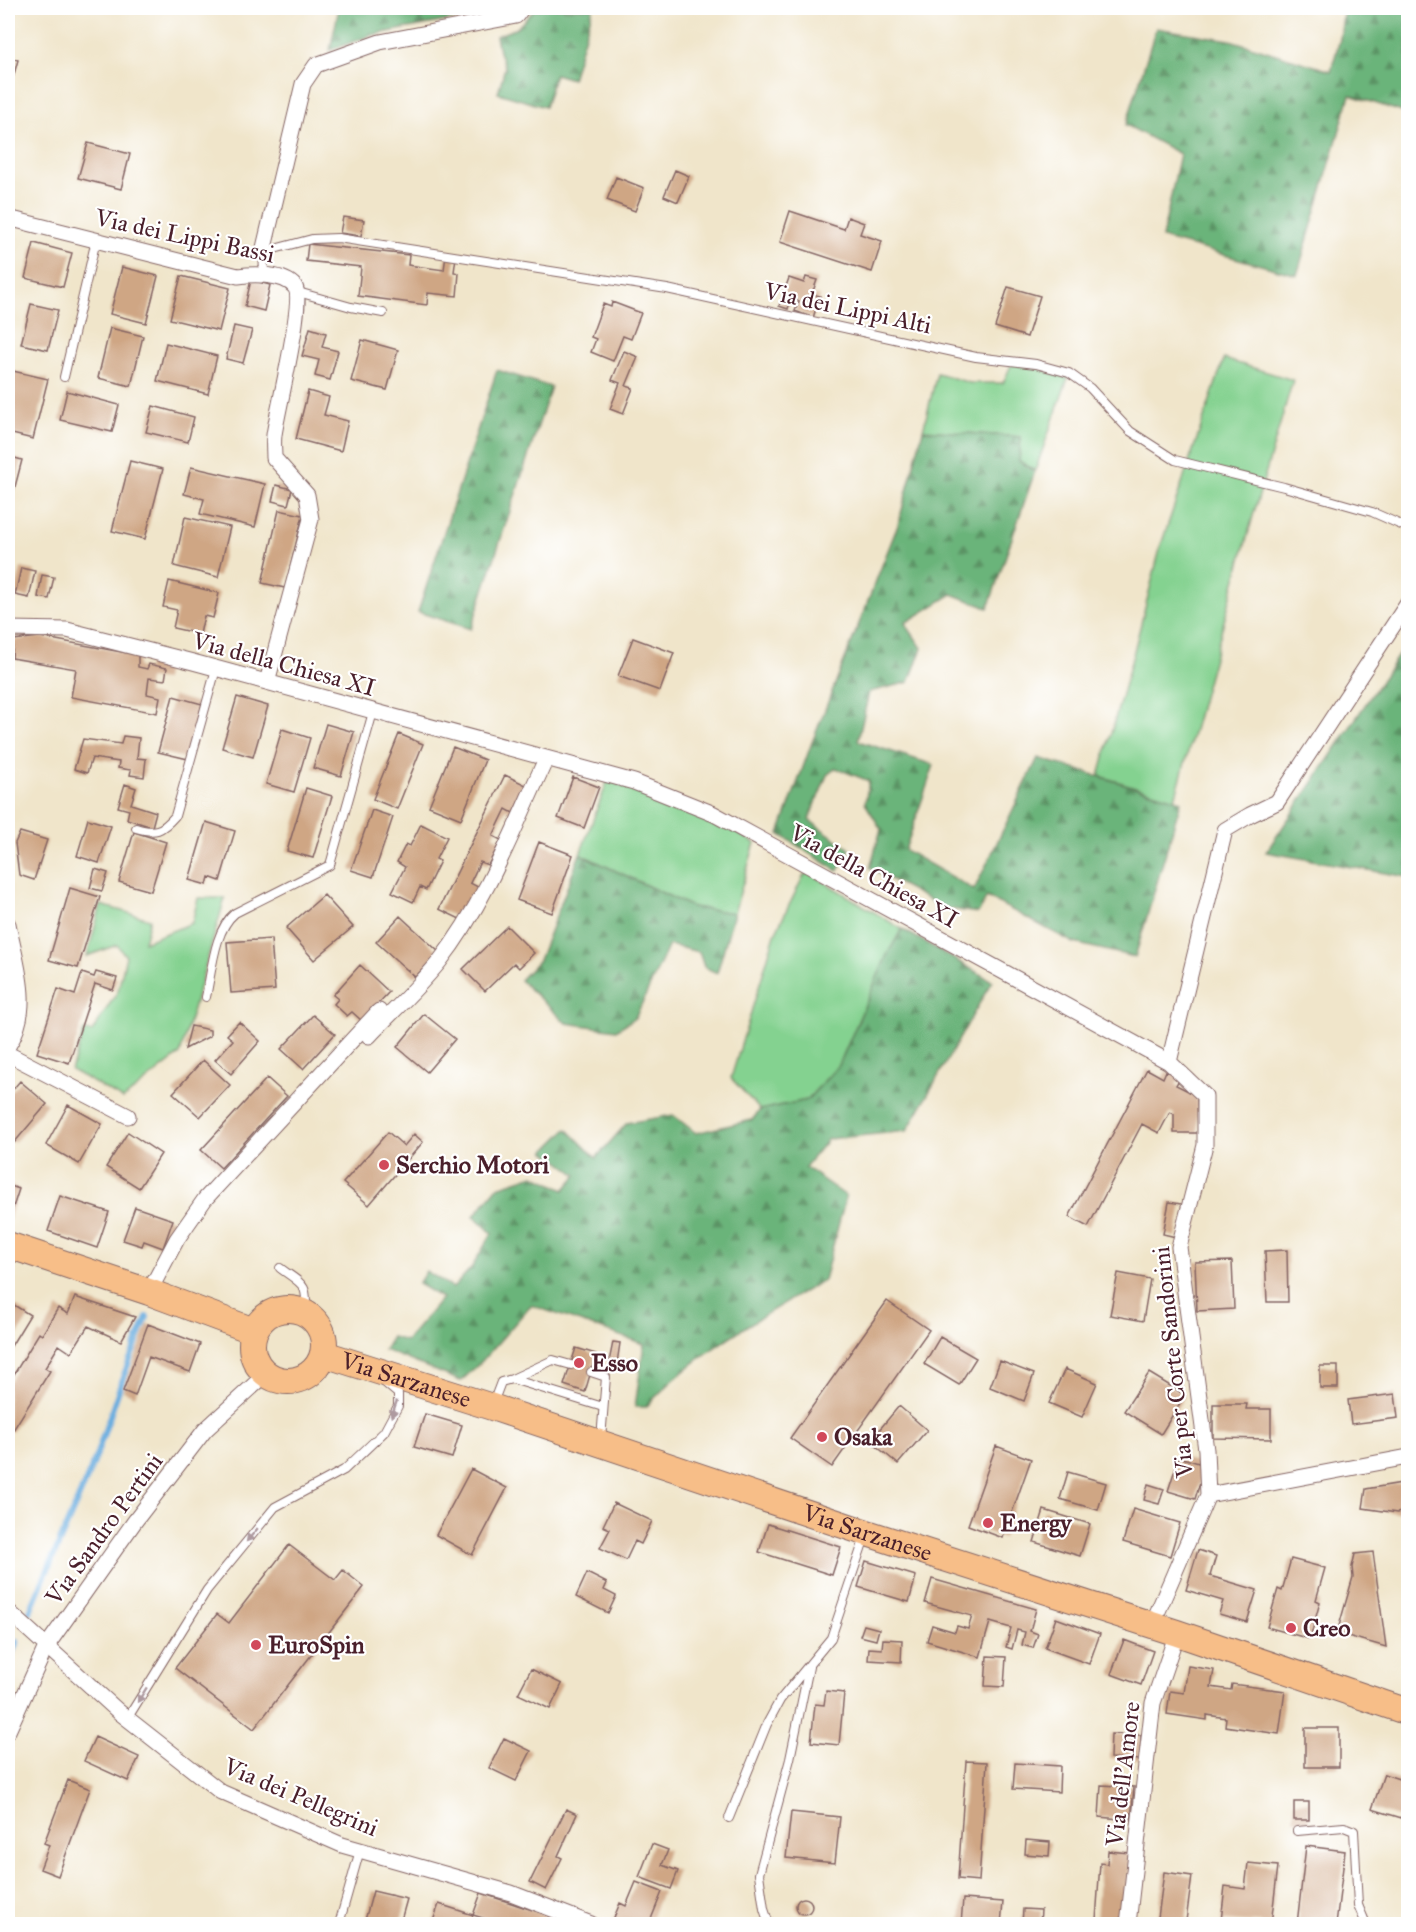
<svg xmlns="http://www.w3.org/2000/svg" width="1416" height="1932" font-family="'IM FELL Great Primer',serif">
  <defs>
    <pattern id="forest-firs" width="22" height="20" patternUnits="userSpaceOnUse" patternTransform="scale(1.5)"><rect width="22" height="20" fill="#6bb47a"/><path d="M5 1l3.5 6h-7zM16 11l3.5 6h-7z" fill="#5a9264"/></pattern>
  </defs>
  <rect width="100%" height="100%" fill="#fff"/>
  <filter id="ink" filterUnits="userSpaceOnUse"><feTurbulence type="fractalNoise" baseFrequency=".0167" numOctaves="2"/><feDisplacementMap in="SourceGraphic" scale="12" xChannelSelector="R" yChannelSelector="G"/><feConvolveMatrix kernelMatrix="1 2 1 2 8 2 1 2 1" color-interpolation-filters="sRGB"/></filter>
  <filter id="wash" filterUnits="userSpaceOnUse"><feTurbulence type="fractalNoise" baseFrequency=".008" numOctaves="4" result="noise"/><feDisplacementMap in="SourceGraphic" scale="24" xChannelSelector="R" yChannelSelector="G"/><feGaussianBlur stdDeviation="1.35" result="paint"/><feColorMatrix in="noise" values="0 0 0 0 0 0 0 0 0 0 0 0 0 0 0 0 0 1.4 0 .05"/><feComposite in="paint" operator="in"/></filter>
  <g filter="url(#wash)">
    <rect width="100%" height="100%" fill="#f0e5ca"/>
    <path fill="#84d290" stroke="#67785e" stroke-width="1.5" d="M1224,359L1293,380L1253,516L1175,799L1099,776L1133,655L1161,545Z
      M1012,363L1037,368L1068,378L1035,471L1019,461L1021,437L923,430L937,373L970,383H1003Z
      M608,780L711,817L755,843L734,913L692,907L580,854Z
      M808,872L902,929L887,955L839,1065L807,1100L760,1110L731,1078L775,934L803,877Z
      M198,898H225L180,1054L123,1099L71,1070L84,1031L92,1032L118,991L126,956L117,945L87,956L101,905L150,919L144,942L192,923Z"/>
    <path fill="url(#forest-firs)" stroke="#5a6a52" stroke-width="1.5" d="M339,8H463L461,18L372,35L330,50Z
      M536,8H593L572,79L555,74L545,107L498,93L505,67L499,52L496,36L517,28Z
      M1344,8H1408V114L1350,95L1297,275L1162,238L1180,154L1126,125L1156,28L1230,40L1331,71L1340,39Z
      M497,370L551,387L471,629L418,612Z
      M923,430L1021,437L1019,461L1035,471L988,608L952,594L905,623L922,648L909,682L869,692L858,741L934,765L905,850L974,890L1038,758L1181,801L1135,957L1074,943L987,897L978,913L944,908L870,868L881,829L865,803L869,781L836,768L827,775L809,820L850,849L838,871L779,834L811,745L898,525Z
      M1408,641V877L1266,852Z
      M580,854L692,907L734,913L717,973L704,967L699,952L669,945L635,1018L616,1030L566,1023L520,980L539,960Z
      M902,929L992,981L907,1131L828,1139L805,1167L846,1196L824,1280C761,1317 696,1352 646,1407H635L644,1344L531,1305L482,1361L461,1381L384,1350L392,1337L406,1341L442,1298L418,1284L426,1271L453,1288L472,1267L492,1233L474,1216L498,1187L534,1175L564,1190L577,1175L545,1151L567,1129L596,1158L627,1123L673,1115L696,1133L752,1120L760,1110L807,1100L839,1065L887,955Z"/>
    <g fill="none" stroke-linecap="round" stroke-linejoin="round">
      <path stroke="#6aaddf" stroke-width="6" d="M30,1611L94,1462L125,1372L147,1317
        M8,1663L17,1641"/>
    </g>
    <g id="blocks">
      <path fill="#cfa684" d="M8,57L18,60L11,85L8,84Z
        M88,143L130,154L121,189L78,178Z
        M675,170L689,176L678,202L664,196Z
        M616,177L644,188L635,211L607,200Z
        M790,211L844,229L848,217L864,223L860,234L882,241L872,272L780,242Z
        M343,217L364,220L361,236L340,233Z
        M34,243L72,253L63,287L25,278Z
        M308,244L409,255L408,265L444,270L446,255L456,257L454,272L459,273L457,296L428,293L427,305L358,296L361,267L306,261Z
        M122,267L158,276L146,323L110,314Z
        M181,276L230,288L219,331L170,319Z
        M806,277L817,280L812,294L820,296L813,318L795,311L799,301L791,298L788,309L779,306L789,278L804,283Z
        M251,280L270,285L264,311L245,306Z
        M1008,287L1040,296L1027,337L995,327Z
        M612,302L641,313L631,339L623,336L613,361L591,352L596,339L591,337L603,304L611,307Z
        M31,304L58,310L48,350L21,344Z
        M234,326L252,330L243,363L226,359Z
        M110,328L143,336L131,386L98,378Z
        M310,328L326,333L322,347L338,351L330,380L315,376L319,360L302,356Z
        M362,340L398,350L387,390L351,381Z
        M166,343L217,356L208,394L157,381Z
        M624,351L638,357L626,386L633,388L623,414L610,409L620,383L612,380Z
        M13,371L48,379L33,439L8,433V391Z
        M67,391L119,405L112,432L60,420Z
        M308,391L329,397L324,415L348,421L341,451L296,439Z
        M153,406L194,417L188,442L146,432Z
        M8,456L22,460L10,506H8Z
        M130,461L163,469L145,539L112,531Z
        M191,467L265,484L255,527L200,514L204,499L184,494Z
        M276,485L292,489L288,505L272,501Z
        M279,510L303,515L285,588L262,583Z
        M185,517L230,527L218,577L174,566Z
        M21,568L35,571L29,598L15,595Z
        M42,575L54,577L49,599L38,597Z
        M169,581L219,593L213,618L204,616L200,634L173,628L177,610L163,607Z
        M40,637L138,655V667L147,669L149,664L167,668L165,680L149,678L147,694L160,697L157,713L71,697L76,669L12,658L13,640Z
        M633,638L674,653L660,691L618,676Z
        M173,696L202,704L188,759L158,752Z
        M237,697L268,706L253,757L222,748Z
        M326,724L354,732L341,776L313,768Z
        M282,729L310,738L294,792L266,784Z
        M399,734L423,744L397,809L373,799Z
        M123,736L139,738L137,758L146,759L144,777L130,775L131,770L118,768L119,762L92,758L87,773L74,769L83,739L121,744Z
        M453,747L485,760L461,819L429,806Z
        M505,775L526,785L513,813L506,809L493,836L501,840L488,865L480,862L470,883L478,887L462,920L439,909Z
        M573,777L599,787L584,828L558,818Z
        M125,784L136,788L131,804L156,812L152,827L127,819L129,810L118,807Z
        M306,788L332,796L313,858L287,851Z
        M372,810L393,817L373,877L351,870Z
        M88,819L111,826L99,863L77,856Z
        M206,822L235,831L220,881L209,877L207,885L189,880Z
        M421,824L447,837L436,859L440,861L426,890L420,887L413,902L392,892L405,867L397,862L406,844L410,846Z
        M20,832L47,840L34,880L19,875L15,843Z
        M134,832L166,842L151,891L119,882Z
        M539,842L573,855L552,913L517,900Z
        M95,869L108,873L102,891L90,888Z
        M70,888L100,897L78,968L49,960Z
        M324,895L353,927L314,960L286,928Z
        M400,916L439,952L415,977L376,942Z
        M507,926L534,953L519,968L514,963L485,991L463,969Z
        M271,939L275,990L231,993L227,942Z
        M360,965L389,992L362,1021L352,1012L347,1016L334,1004L338,999L333,995Z
        M96,972L117,978L113,990L95,984L69,1063L37,1053L58,989L75,995L82,973L94,977Z
        M424,1014L455,1039L427,1072L397,1047Z
        M313,1015L335,1034L303,1069L281,1049Z
        M239,1022L260,1041L231,1074L215,1060L233,1040L227,1035Z
        M191,1026L210,1030V1036L185,1049Z
        M203,1060L230,1085L200,1117L173,1093Z
        M1147,1069L1163,1078L1166,1071L1180,1078L1176,1085L1196,1095L1195,1098H1197L1198,1133H1174V1114L1170,1112L1159,1133L1142,1124L1088,1227L1069,1217Z
        M267,1078L287,1096L221,1168L201,1150Z
        M20,1081L47,1104L14,1143L8,1137L9,1106L8,1095Z
        M68,1105L102,1124L79,1164L46,1145Z
        M128,1132L161,1154L139,1188L106,1167Z
        M388,1132L404,1146L414,1134L423,1142L369,1205L343,1183Z
        M8,1185L19,1189L8,1223Z
        M60,1196L109,1212L97,1248L48,1231Z
        M1169,1202L1182,1204L1176,1237L1163,1234Z
        M135,1207L173,1220L163,1248L144,1241L142,1246L123,1240Z
        M1287,1250L1288,1302H1267L1265,1251Z
        M1232,1261L1234,1309L1197,1311L1195,1262Z
        M1118,1273L1150,1279L1143,1321L1110,1315Z
        M75,1297L135,1317L121,1341L88,1326L71,1353L59,1345L45,1368L50,1371L12,1432L8,1429V1384L39,1333L42,1335L58,1308L68,1314Z
        M887,1301L929,1330L832,1467L790,1438Z
        M14,1305L30,1315L8,1351V1308L10,1310Z
        M148,1324L200,1344L190,1372L149,1357L135,1396L123,1391Z
        M940,1337L976,1358L959,1385L924,1364Z
        M613,1342L620,1343L617,1363L609,1362Z
        M576,1348L596,1354L585,1392L564,1385Z
        M1000,1361L1034,1374L1024,1401L990,1387Z
        M1320,1366H1338V1388H1320Z
        M1065,1369L1097,1383L1082,1417L1049,1403Z
        M1149,1373L1185,1395L1161,1434L1124,1411Z
        M1395,1394L1398,1418L1351,1424L1348,1400Z
        M1213,1404H1247L1246,1409H1271V1439L1213,1438Z
        M899,1406L927,1430L898,1464L870,1441Z
        M425,1414L462,1425L452,1458L414,1447Z
        M996,1446L1031,1459L1003,1538L968,1525Z
        M1179,1457L1205,1465L1195,1499L1168,1491Z
        M471,1469L507,1488L472,1555L436,1535Z
        M1068,1472L1106,1483L1098,1510L1060,1499Z
        M1408,1482V1510L1397,1513L1363,1508L1366,1489Z
        M1148,1484L1164,1489L1159,1504L1144,1500Z
        M614,1503L652,1521L641,1544L635,1541L626,1560L600,1548L610,1529L603,1526Z
        M1133,1509L1180,1523L1170,1556L1123,1542Z
        M1044,1510L1090,1524L1080,1556L1034,1542Z
        M768,1524L841,1547L832,1575L759,1552Z
        M289,1545L335,1580L343,1570L364,1587L254,1729L175,1668L217,1614L229,1623Z
        M1198,1550L1216,1556L1210,1576L1257,1590L1247,1622L1219,1614L1223,1601L1186,1590Z
        M1373,1552L1386,1647L1337,1633L1353,1577L1352,1567L1355,1554Z
        M1291,1559L1325,1568L1316,1600L1320,1602L1310,1639L1267,1627L1278,1589L1282,1591Z
        M866,1561L916,1576L909,1602L858,1587Z
        M587,1573L607,1583L604,1590L616,1596L608,1613L576,1597Z
        M932,1579L1036,1609L1030,1631L1038,1634L1033,1648L1022,1645L1025,1632L1017,1630L1012,1649L1006,1647L1011,1628L990,1622L980,1657L927,1641L932,1625L955,1632L957,1626L968,1629L972,1616L925,1603Z
        M1056,1618L1100,1634L1089,1664L1045,1648Z
        M864,1625L879,1629L876,1640L860,1636Z
        M883,1639L902,1640L901,1662L868,1660L869,1648L882,1649Z
        M1124,1640L1153,1651L1141,1685L1111,1674Z
        M987,1656L1006,1657L1004,1687L985,1686Z
        M1188,1666L1214,1670L1211,1687L1231,1690L1232,1684L1285,1691L1279,1734L1225,1726L1226,1718L1207,1715V1720L1167,1714L1170,1691L1184,1693Z
        M531,1669L562,1684L550,1709L518,1694Z
        M826,1691L844,1693L839,1745L811,1742L815,1704L824,1705Z
        M1305,1728H1339V1767H1305Z
        M1111,1734L1141,1735L1140,1760L1110,1758Z
        M95,1737L139,1757L128,1781L84,1761Z
        M504,1738L531,1751L516,1781L489,1768Z
        M966,1761L987,1762L979,1881L958,1879Z
        M1015,1763L1060,1766L1059,1792L1013,1789Z
        M1384,1774L1408,1782V1820L1372,1809Z
        M68,1780L90,1789L58,1876L40,1869L49,1845L44,1843Z
        M1101,1785L1134,1787L1131,1820L1099,1817Z
        M1294,1802H1309V1820H1294Z
        M566,1809L577,1814L558,1856L562,1858L546,1890L530,1882Z
        M791,1812L840,1817L835,1863L786,1858Z
        M1026,1840L1050,1842L1049,1856L1025,1854Z
        M652,1844L668,1850L662,1865L678,1871L671,1889L639,1877Z
        M1306,1846L1345,1851L1336,1924H1297Z
        M1108,1851L1130,1853L1123,1918H1120V1922L1096,1920L1100,1863L1107,1864Z
        M1248,1863L1278,1866L1271,1924L1221,1921L1225,1886L1245,1889Z
        M1164,1872L1192,1876L1186,1921L1158,1918Z
        M636,1882L662,1892L649,1924H625L613,1920L620,1903L626,1906Z
        M373,1891L407,1899L400,1924H364Z
        M481,1893L575,1924H502L473,1915Z
        M796 1906a8 8 0 1 1 16 0a8 8 0 1 1-16 0Z
        M963,1899L1003,1902L1001,1924H961Z
        M439,1904L473,1915L470,1924H432Z
        M1023,1909L1041,1910L1040,1924H1022Z"/>
    </g>
  </g>
  <g filter="url(#ink)">
    <use href="#blocks" fill-opacity="0" stroke="#846463" stroke-width="1.5"/>
    <g fill="none" stroke-linecap="round" stroke-linejoin="round">
      <g stroke="#846463" stroke-width="10">
        <path id="service" d="M264,273L263,252L312,239L338,238L667,289L976,357L1036,364L1069,373L1090,388L1130,431L1175,460L1284,487L1372,512L1408,528
          M298,292L351,307L383,313
          M64,377L96,240
          M136,828C155,834 162,831 175,816L216,669
          M206,997C212,971 214,930 235,913L330,865L373,712
          M280,1268C301,1284 309,1283 305,1312
          M591,1372L606,1377L601,1439
          M512,1379L603,1407
          M493,1403L501,1382L512,1379L553,1360L571,1365
          M127,1719L207,1590L275,1507L344,1470L384,1432L398,1406V1394L385,1383
          M729,1818L767,1724L780,1700L831,1638L865,1537
          M1297,1831L1344,1827L1354,1831L1358,1905L1366,1924
          M339,1924L360,1850
          M769,1924L764,1909L759,1874L790,1759L809,1667"/>
      </g>
      <g stroke="#846463" stroke-width="17">
        <path id="minor" d="M8,218L238,276C253,274 284,273 295,287C305,300 277,412 274,435C273,443 274,451 274,458L307,495L311,519L267,682
          M263,252L303,84L316,65L380,42L516,16L522,8
          M8,629L67,630L193,662L634,782L714,814L1169,1062
          M8,924C16,965 33,1008 8,1046
          M369,1036C392,1012 418,988 439,962C486,902 514,828 546,759
          M8,1054L128,1116
          M149,1292L177,1239L205,1199L379,1011
          M1208,1495L1408,1457
          M8,1611L119,1712L221,1792L342,1845L511,1893L591,1924
          M1152,1625L1208,1495L1206,1450L1179,1247L1205,1145V1096L1169,1062L1225,830L1250,815L1277,802L1408,603
          M8,1731L46,1647L135,1521L205,1430L266,1374
          M1128,1924L1153,1703L1177,1633"/>
      </g>
      <g stroke="#846463" stroke-width="28">
        <g id="primary">
          <path d="M8,1245L149,1292L254,1331"/>
          <circle cx="288" cy="1345" r="36"/>
          <path id="s1" d="M324,1354L492,1407L867,1533L1177,1633L1408,1712"/>
        </g>
      </g>
      <use href="#service" stroke="#fff" stroke-width="8"/>
      <use href="#minor" stroke="#fff" stroke-width="15"/>
      <use href="#primary" stroke="#f7be88" stroke-width="26"/>
    </g>
    <defs><path id="oneway-solid" d="M-6-.8H1V-3.2L6.5 0L1 3.2V.8H-6Z" transform="scale(1.5)"/></defs>
    <g fill="#ae9aa0">
      <use href="#oneway-solid" transform="translate(394 1409) rotate(109)"/>
      <use href="#oneway-solid" transform="translate(252 1535) rotate(130)"/>
      <use href="#oneway-solid" transform="translate(142 1695) rotate(122)"/>
    </g>
  </g>
  <g fill="#d1495b" stroke="#fff" stroke-width="2">
    <circle cx="384" cy="1165" r="6"/>
    <circle cx="579" cy="1363" r="6"/>
    <circle cx="822" cy="1437" r="6"/>
    <circle cx="988" cy="1523" r="6"/>
    <circle cx="1291" cy="1628" r="6"/>
    <circle cx="256" cy="1645" r="6"/>
  </g>
  <g text-anchor="middle" stroke-width="4.5" stroke-linejoin="round" paint-order="stroke">
    <g font-size="24" fill="#4a1f2b" stroke="#fff">
      <text transform="translate(185 236) rotate(12)" y="8">Via dei Lippi Bassi</text>
      <text transform="translate(848 308) rotate(12)" y="8">Via dei Lippi Alti</text>
      <text transform="translate(284 664) rotate(15)" y="8">Via della Chiesa XI</text>
      <text transform="translate(874 876) rotate(29)" y="8">Via della Chiesa XI</text>
      <text transform="translate(1173 1362) rotate(-96)" y="8">Via per Corte Sandorini</text>
      <text dy="8" stroke="none"><textPath href="#s1" startOffset="86">Via Sarzanese</textPath></text>
      <text transform="translate(104 1529) rotate(-54)" y="8">Via Sandro Pertini</text>
      <text dy="8" stroke="none"><textPath href="#s1" startOffset="572">Via Sarzanese</textPath></text>
      <text transform="translate(1123 1774) rotate(-83)" y="8">Via dell'Amore</text>
      <text transform="translate(301 1797) rotate(23)" y="8">Via dei Pellegrini</text>
    </g>
    <g font-size="24" font-weight="bold" fill="#4a1f2b" stroke="#fff" text-anchor="start">
      <text x="396" y="1173">Serchio Motori</text>
      <text x="591" y="1371">Esso</text>
      <text x="834" y="1445">Osaka</text>
      <text x="1000" y="1531">Energy</text>
      <text x="1303" y="1636">Creo</text>
      <text x="268" y="1653">EuroSpin</text>
    </g>
  </g>
  <rect width="1416" height="1932" fill="none" stroke="#fff" stroke-width="30"/>
</svg>
